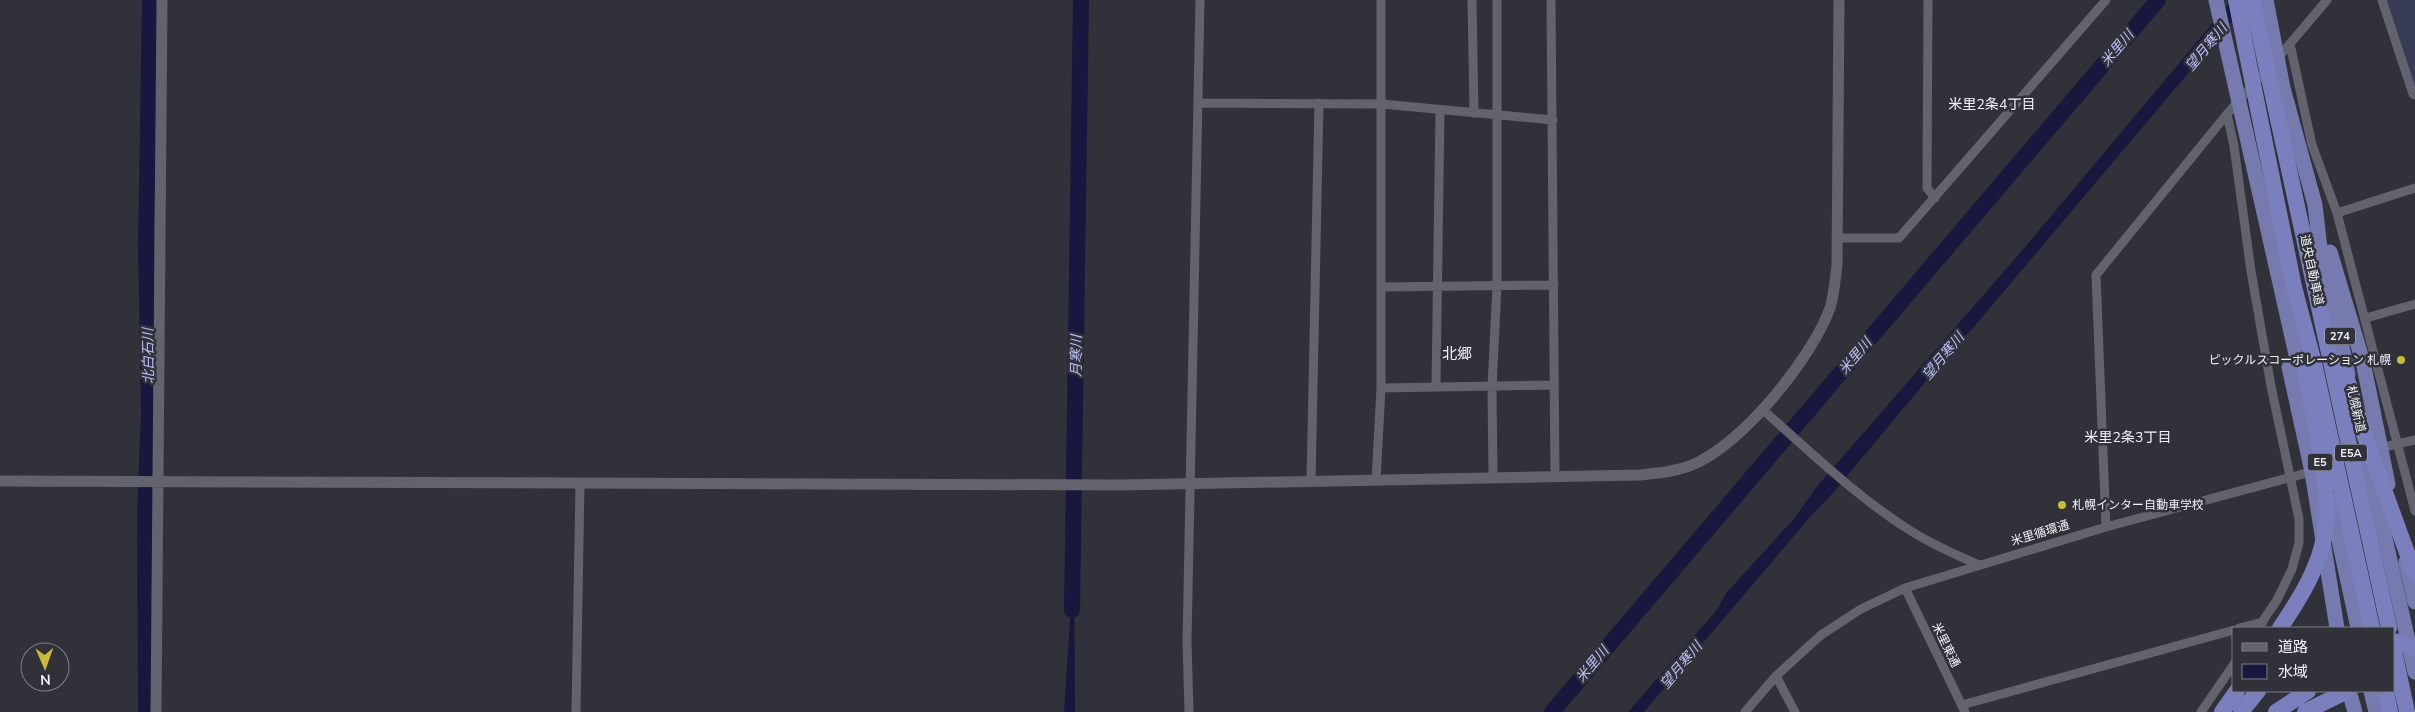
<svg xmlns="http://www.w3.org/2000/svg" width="2415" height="712" font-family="'Nunito Sans','Noto Sans JP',sans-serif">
  <rect width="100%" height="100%" fill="#313239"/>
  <path fill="#383b57" d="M2387,0H2415V87Z"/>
  <path fill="#18173e" d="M2232,0H2250L1973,328L1957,344L1832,494L1812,515L1644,712H1628L1716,611L1727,592L1792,521L1819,484L2020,253Z
    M1074,559L1075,712H1064Z"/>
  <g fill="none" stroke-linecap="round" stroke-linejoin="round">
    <path stroke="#18173e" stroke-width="16" d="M1072,610L1081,0
      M146,712L145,513L149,412L146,246L150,0
      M1552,712L2158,0"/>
    <path stroke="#62636c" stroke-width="9" d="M1472,0L1474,113
      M1551,0L1555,477
      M1928,0L1927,188L1935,198
      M2382,0L2413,94L2415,95
      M2290,44L2312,145L2337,213L2415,511
      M2277,59L2327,0
      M1199,103L1382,104L1553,120
      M2227,114L2234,146L2251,271L2271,386L2299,519V543L2292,569L2277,600L2258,628
      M2337,213L2415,188
      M1837,238H1899L2106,0
      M1382,287L1554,285
      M2366,318L2415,304
      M1436,386L1440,110
      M1381,388L1554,385
      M1762,409C1808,450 1858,498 1911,531C1933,545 1956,555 1979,565
      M2350,458L2380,448L2415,440
      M1493,478L1492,387L1497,286V0
      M1376,480L1381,388V0
      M1311,481L1319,103
      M2106,527L2096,275L2227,114L2268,68
      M1905,588L1965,712
      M2239,628L2263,622
      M1776,676L1795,712
      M1962,705L2234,630
      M576,712L580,483
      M1189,712L1187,641L1200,0
      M1745,712L1776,676L1821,635L1861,609L1905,588L2106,527L2314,471
      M2201,712L2234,664"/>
    <path stroke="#62636c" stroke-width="11" d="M0,481L1122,485L1639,475C1657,473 1675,472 1692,465C1742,445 1812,358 1830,308C1834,295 1835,280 1837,266L1839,0
      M156,712L162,0"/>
    <path stroke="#767aae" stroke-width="15" d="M2216,0L2302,381
      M2266,0L2283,88L2315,205L2320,248L2348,374
      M2330,252L2363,362L2388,484
      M2289,367L2312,472L2337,628
      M2368,462L2415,672
      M2330,499L2358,628
      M2406,562L2415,602
      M2349,691L2355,712
      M2371,691L2376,712"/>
    <path stroke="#7b7fbe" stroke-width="16" d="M2236,0L2294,287L2314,363L2372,628
      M2252,0L2389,628
      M2342,363L2365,437L2415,575
      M2280,628C2299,600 2320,567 2325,532C2332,485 2312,414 2304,366
      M2394,641L2415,648
      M2394,651L2407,712
      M2386,691L2390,712
      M2222,712L2237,691
      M2241,712L2258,691
      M2276,712L2308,691
      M2305,712L2347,691"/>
  </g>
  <g fill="#cdb938" stroke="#313239" stroke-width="2">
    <circle cx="2401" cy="360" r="5"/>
    <circle cx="2062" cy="505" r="5"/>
  </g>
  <g text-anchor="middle" stroke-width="5" stroke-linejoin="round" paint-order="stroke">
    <g fill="#313239" stroke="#b7b8bd" stroke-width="1">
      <rect x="2325" y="327.5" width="30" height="17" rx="4"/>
      <rect x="2335" y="444.5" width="32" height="17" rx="4"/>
      <rect x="2307.5" y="453.5" width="25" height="17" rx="4"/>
    </g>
    <g font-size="11" font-weight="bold" fill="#f0f1f6">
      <text x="2340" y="340">274</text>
      <text x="2351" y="457">E5A</text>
      <text x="2320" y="466">E5</text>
    </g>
    <g font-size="12" fill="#f0f1f6" stroke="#313239">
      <text transform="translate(2312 270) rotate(78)" y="4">道央自動車道</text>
      <text transform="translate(2356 409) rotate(77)" y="4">札幌新道</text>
      <text transform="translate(2040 533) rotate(-17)" y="4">米里循環通</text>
      <text transform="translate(1946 645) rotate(64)" y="4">米里東通</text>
    </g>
    <g font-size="12" fill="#f0f1f6" stroke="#313239" text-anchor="end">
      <text x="2391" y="364">ピックルスコーポレーション 札幌</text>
      <text x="2072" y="509" text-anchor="start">札幌インター自動車学校</text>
    </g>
    <g font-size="14" font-style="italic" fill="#bbc0fb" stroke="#313239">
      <text transform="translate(2206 47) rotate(-50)" y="5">望月寒川</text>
      <text transform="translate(2117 48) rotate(-50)" y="5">米里川</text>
      <text transform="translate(148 356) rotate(-91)" y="5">北白石川</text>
      <text transform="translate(1076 356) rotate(-89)" y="5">月寒川</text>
      <text transform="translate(1855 356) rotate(-50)" y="5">米里川</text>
      <text transform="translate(1943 356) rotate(-50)" y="5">望月寒川</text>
      <text transform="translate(1592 664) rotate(-50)" y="5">米里川</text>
      <text transform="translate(1681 665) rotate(-50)" y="5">望月寒川</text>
    </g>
    <g font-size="14" fill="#f0f1f6" stroke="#313239">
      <text x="1992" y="109">米里2条4丁目</text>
      <text x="2128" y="442">米里2条3丁目</text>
    </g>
    <g font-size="15" fill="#f0f1f6" stroke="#313239">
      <text x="1457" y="359">北郷</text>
    </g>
  </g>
  <rect x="2232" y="627" width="162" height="65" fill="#313239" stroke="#7d7e85"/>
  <rect x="2242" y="643" width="25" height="8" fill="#62636c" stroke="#7d7e85"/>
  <text x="2278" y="652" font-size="15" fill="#f0f1f6">道路</text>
  <rect x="2242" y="664" width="25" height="15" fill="#18173e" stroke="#7d7e85"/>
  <text x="2278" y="677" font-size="15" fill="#f0f1f6">水域</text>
  <g transform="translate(45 667) rotate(178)"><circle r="24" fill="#313239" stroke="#7d7e85"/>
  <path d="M0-4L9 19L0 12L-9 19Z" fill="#cdb938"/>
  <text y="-8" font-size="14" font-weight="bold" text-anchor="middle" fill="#f0f1f6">N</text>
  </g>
</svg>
